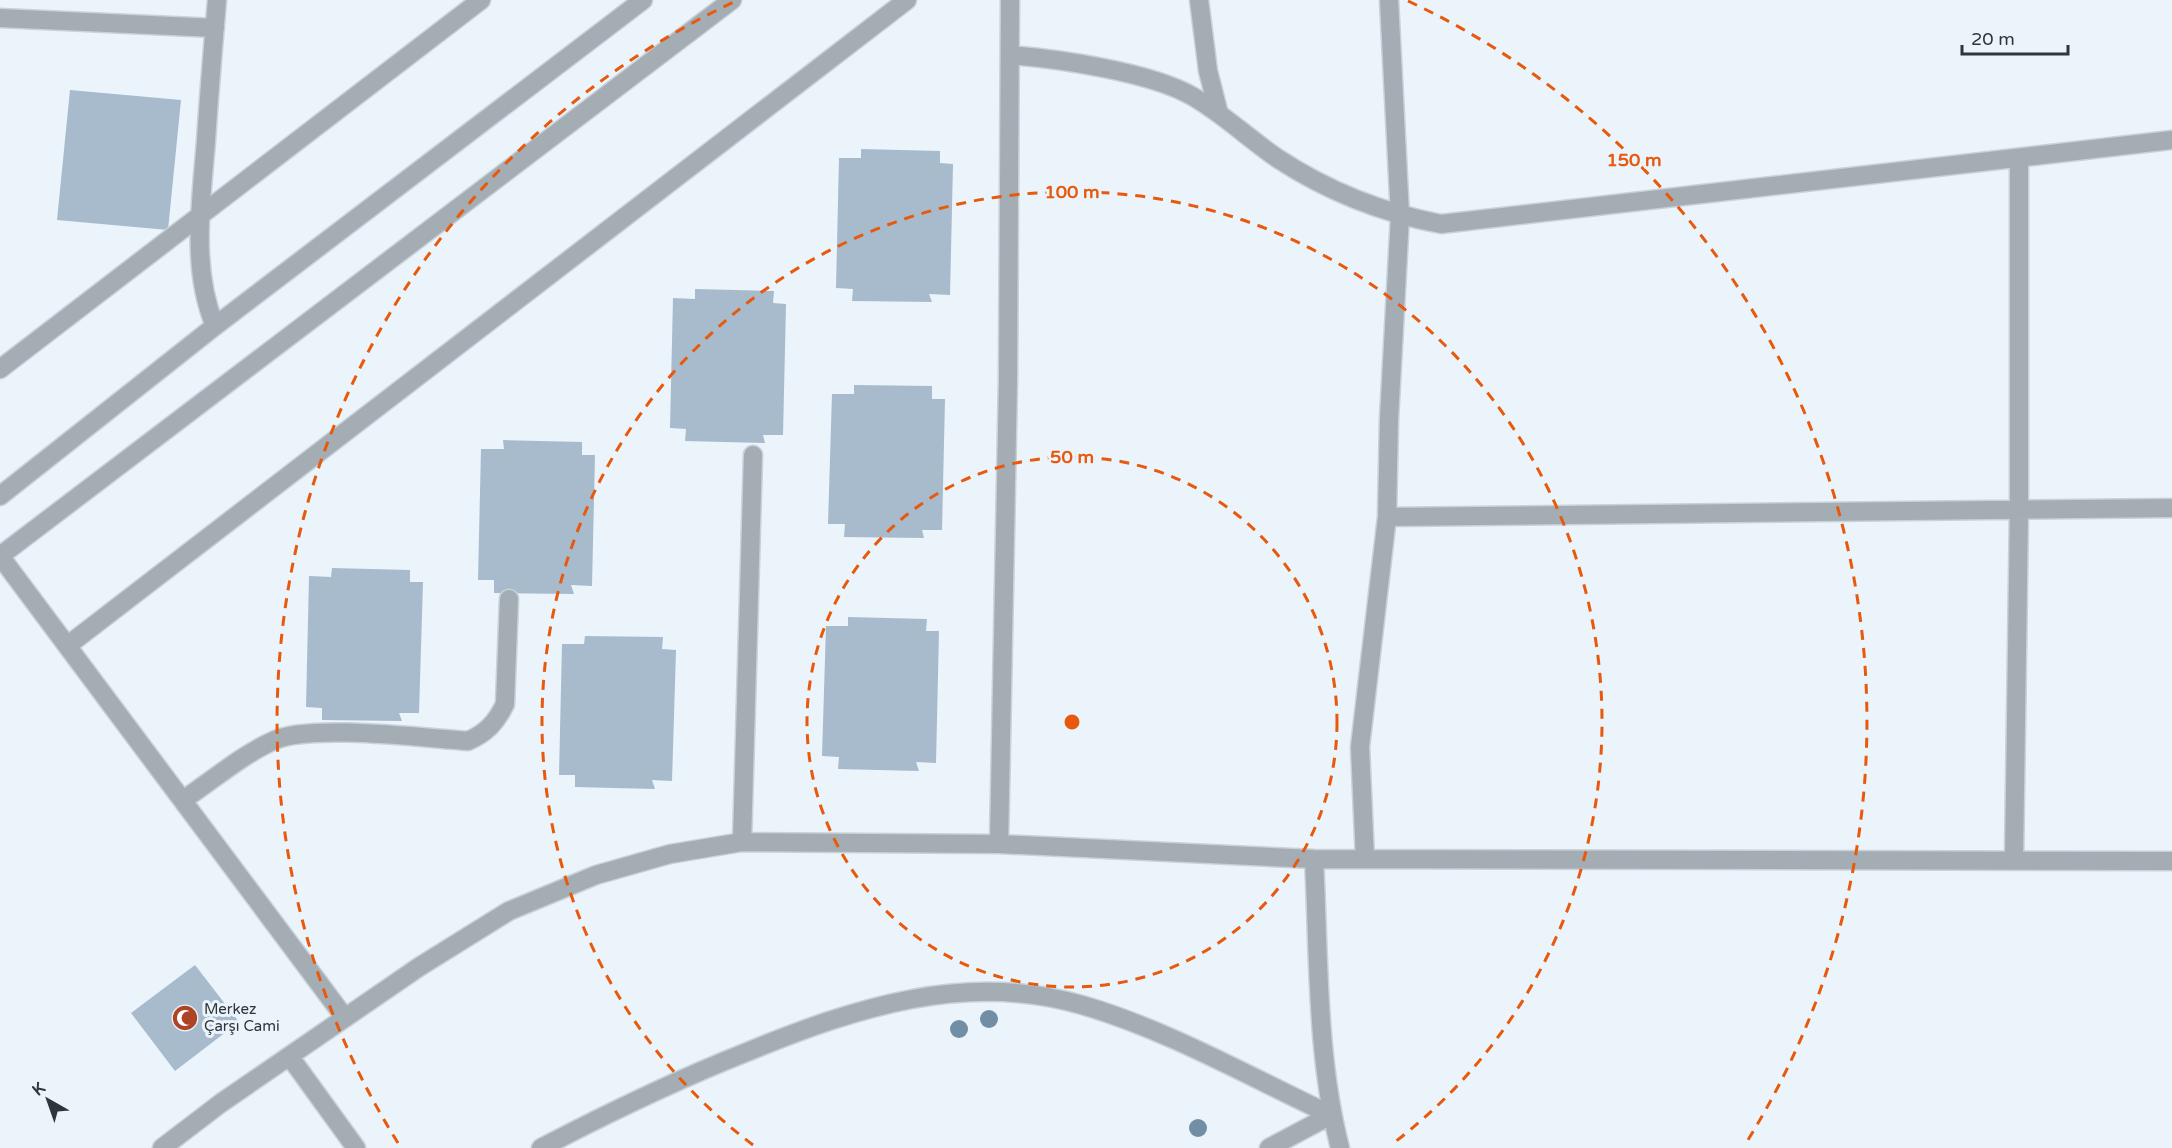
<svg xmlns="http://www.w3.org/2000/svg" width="2172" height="1148" font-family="'Varela Round',sans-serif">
  <rect width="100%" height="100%" fill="#ebf3fb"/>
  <path fill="#a7bbcd" d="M70,90L181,100L168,230L57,220Z
    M861,149L940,151V163L953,164L950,295L929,294L932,302L852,301L853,289L836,288L839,158H861Z
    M695,289L774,291L773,303L786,304L783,435H763L765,443L685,441L686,429L670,428L673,298L695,299Z
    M854,385L932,386V399H945L942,530H922L924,538L844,537L845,524H828L832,394H854Z
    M503,440L582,442V455H595L592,586L571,585L574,594L494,593V580H478L481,449H504Z
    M332,568L410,570V582H423L419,713H399L402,721L322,720V708L306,707L309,576L331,577Z
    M848,617L927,619L926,631H939L936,763L916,762L919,771L838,769L839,757L822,756L826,626H848Z
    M585,636L663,637L662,649L676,650L672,781L652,780L655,789L575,787V775H559L562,644H584Z
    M195,965L239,1022L175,1071L131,1013Z"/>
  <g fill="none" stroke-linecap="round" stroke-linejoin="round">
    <g stroke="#c9d1d9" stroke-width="21">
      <path id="minor" d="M1199,0L1208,71L1219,114
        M0,18L215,28
        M1010,55C1059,59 1150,72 1192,96C1222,113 1248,138 1277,158C1327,191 1383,213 1441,224L2172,140
        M215,326C191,269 201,203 206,141C209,94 213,47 217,0
        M0,369L481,0
        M0,496L215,326L643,0
        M1387,517L2172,508
        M0,556L732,0
        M0,556L345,1018
        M67,646L907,0
        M183,800C213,780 243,754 275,740C312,724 423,738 468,741C486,733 496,723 505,704L509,599
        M742,842L753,455
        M999,844L1008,380L1010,0
        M1314,859C1319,954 1316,1055 1340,1148
        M1365,859L1360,747L1387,517L1389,419L1400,216L1389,0
        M2014,860L2019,510V158
        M290,1057L356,1148
        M162,1148L221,1103L419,967L509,911L596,875L670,854L742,842L999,844L1314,859L2172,861
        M541,1148C608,1113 676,1080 747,1052C854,1008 966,971 1082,1005C1168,1030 1250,1077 1331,1115
        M1269,1148L1331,1115"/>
    </g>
    <use href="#minor" stroke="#a4acb4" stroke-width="18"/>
  </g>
  <g fill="#728ea5">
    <circle cx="989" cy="1019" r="9"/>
    <circle cx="959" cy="1029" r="9"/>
    <circle cx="1198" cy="1128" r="9"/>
  </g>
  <g fill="none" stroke="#e8590c" stroke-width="3" stroke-dasharray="10 8">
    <circle cx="1072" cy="722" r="265"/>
    <path d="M753 1145A530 530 0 1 1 1391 1145"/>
    <path d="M398 1143A795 795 0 0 1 736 1M1408 1A795 795 0 0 1 1746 1143"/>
  </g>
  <defs>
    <g id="mosque-disc" transform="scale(1.35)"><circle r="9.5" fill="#ad4425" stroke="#ebf3fb"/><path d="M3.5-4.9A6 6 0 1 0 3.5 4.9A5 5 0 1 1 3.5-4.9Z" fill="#fff"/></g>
  </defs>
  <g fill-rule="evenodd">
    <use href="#mosque-disc" x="185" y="1018"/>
  </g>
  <g text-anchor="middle" stroke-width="6" stroke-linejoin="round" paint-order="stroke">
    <g font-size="15" fill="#2e353d" stroke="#ebf3fb" text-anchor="start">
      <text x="204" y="1014">Merkez<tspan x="204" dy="17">Çarşı Cami</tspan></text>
    </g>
  </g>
  <circle cx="1072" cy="722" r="9" fill="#e8590c" stroke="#ebf3fb" stroke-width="3"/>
  <g font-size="18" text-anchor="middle" font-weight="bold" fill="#e8590c" stroke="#ebf3fb" stroke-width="6" stroke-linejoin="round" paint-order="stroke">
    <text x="1634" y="166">150 m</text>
    <text x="1072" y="198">100 m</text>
    <text x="1072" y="463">50 m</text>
  </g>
  <g transform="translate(48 1100) rotate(320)" stroke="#ebf3fb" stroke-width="4.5" paint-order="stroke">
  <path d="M0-4.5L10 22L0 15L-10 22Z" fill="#2e353d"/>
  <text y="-9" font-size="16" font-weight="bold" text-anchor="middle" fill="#2e353d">K</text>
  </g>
  <path d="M1962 45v9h106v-9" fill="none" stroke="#2e353d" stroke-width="3"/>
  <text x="1971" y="45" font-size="18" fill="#2e353d" stroke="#ebf3fb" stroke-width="4.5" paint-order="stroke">20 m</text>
</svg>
